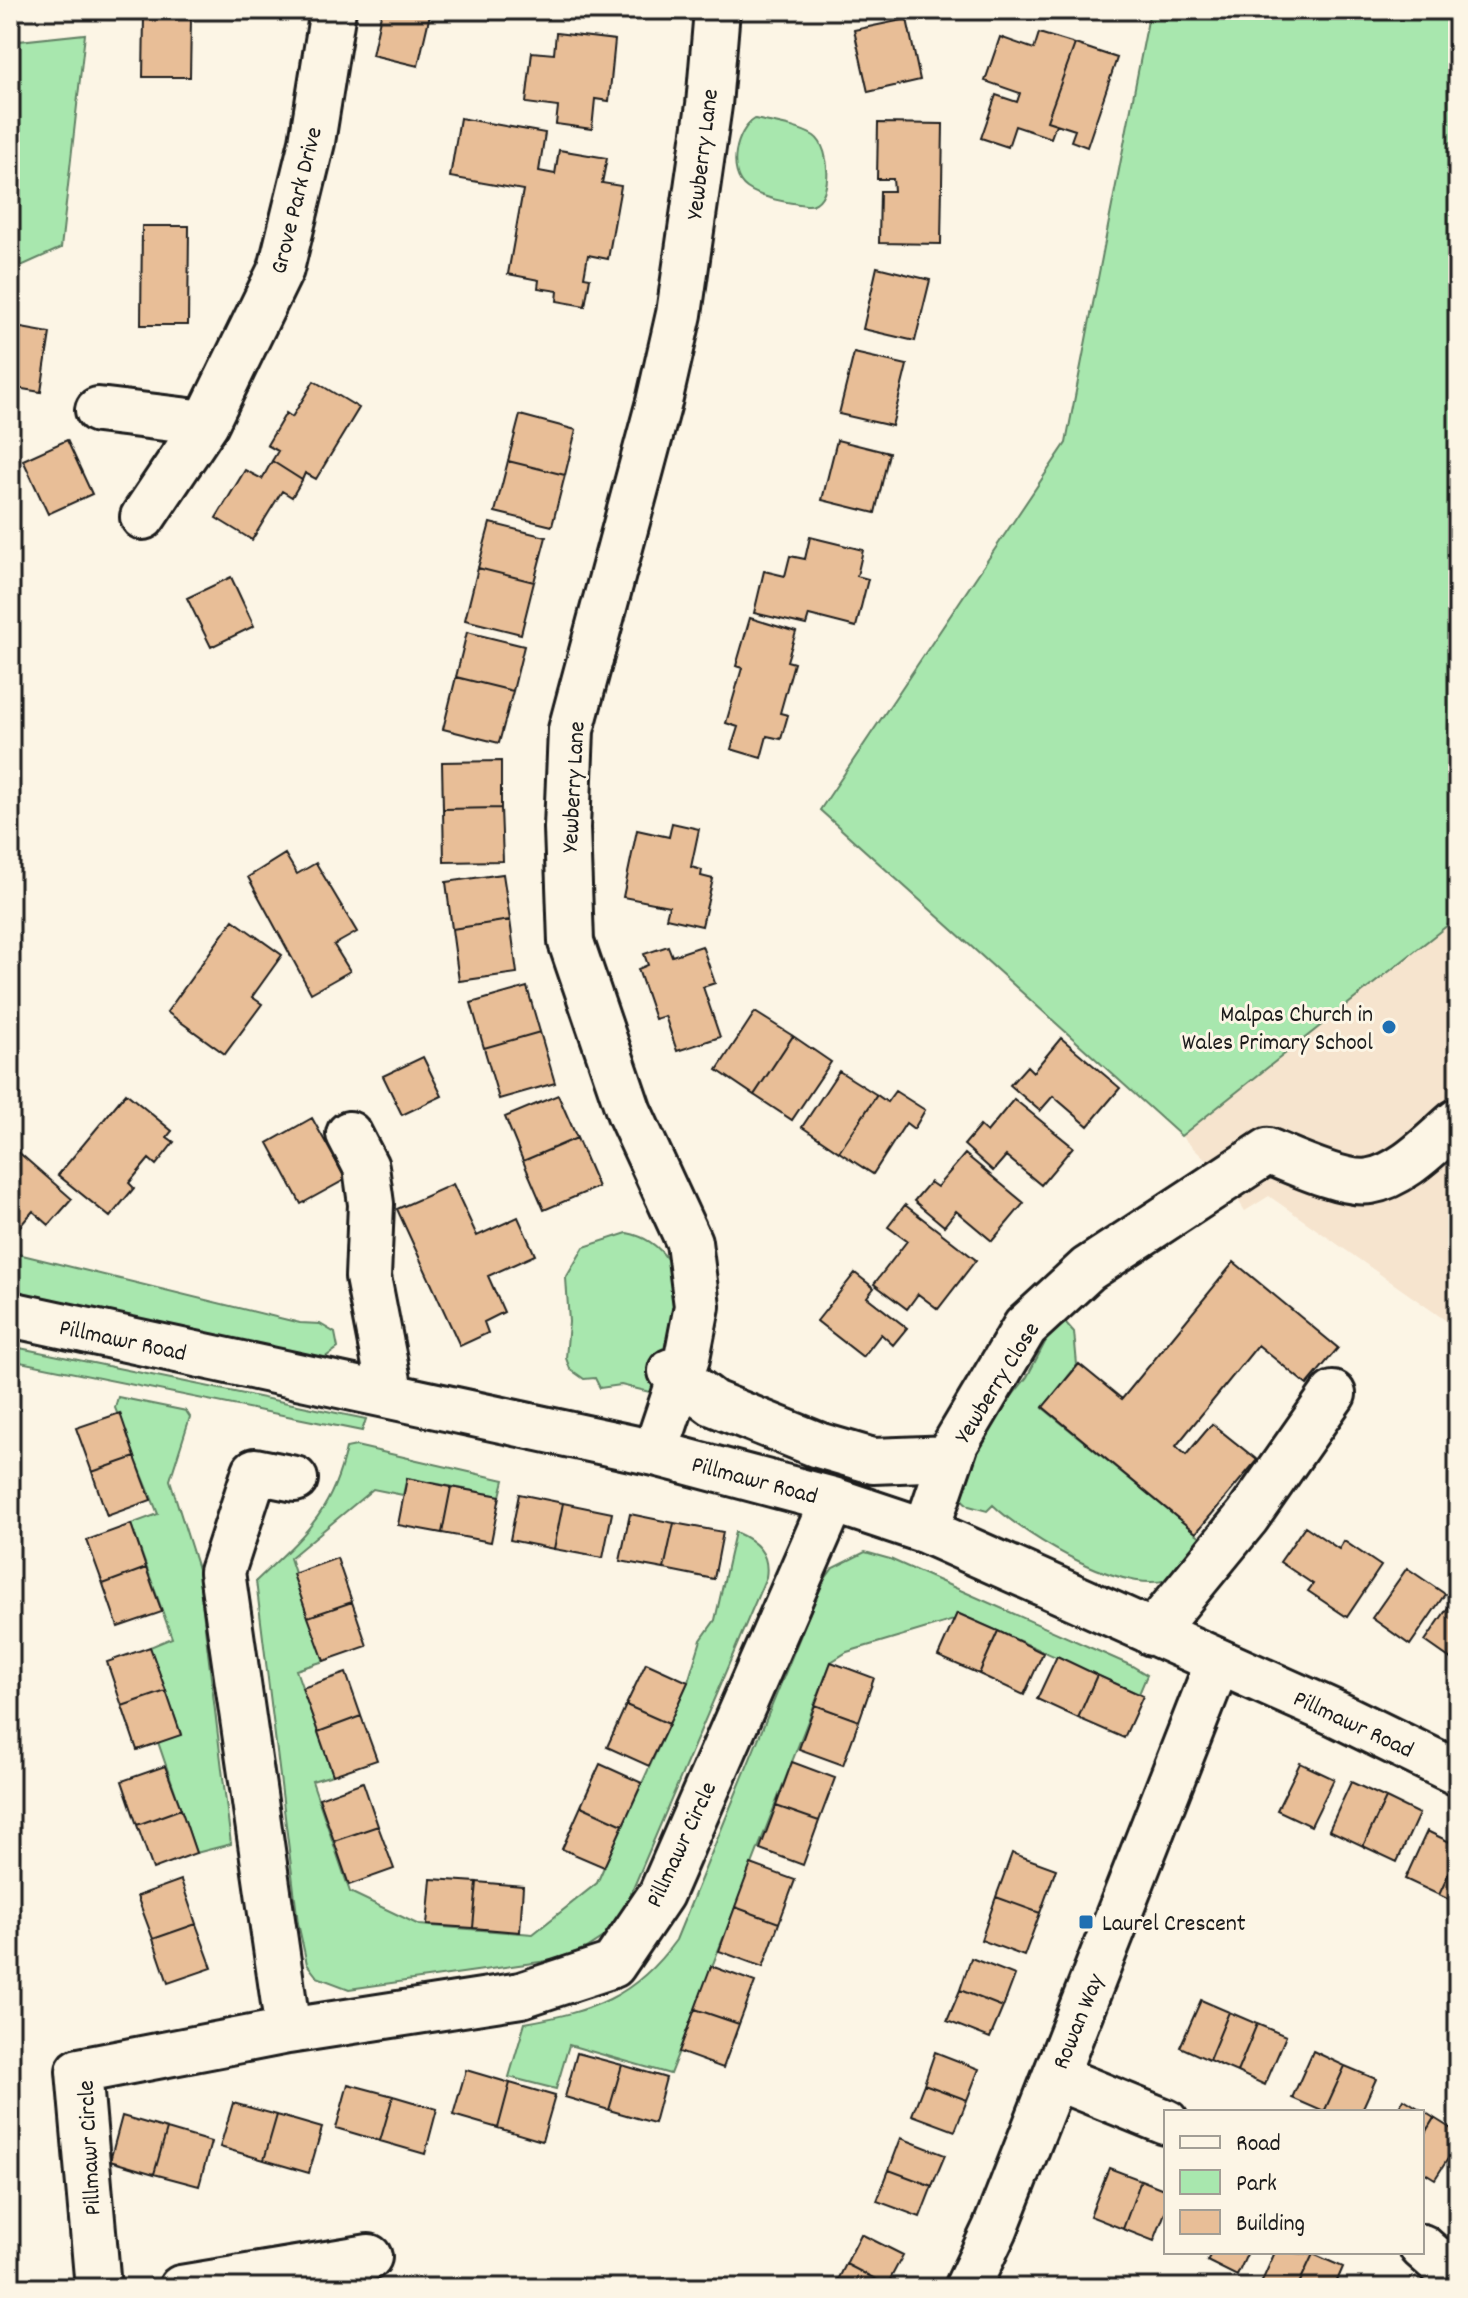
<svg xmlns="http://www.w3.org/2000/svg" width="1468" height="2298" font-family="Dekko,sans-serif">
  <rect width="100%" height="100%" fill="#fcf5e5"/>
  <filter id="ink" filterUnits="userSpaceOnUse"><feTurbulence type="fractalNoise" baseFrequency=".0125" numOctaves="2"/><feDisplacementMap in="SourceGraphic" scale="16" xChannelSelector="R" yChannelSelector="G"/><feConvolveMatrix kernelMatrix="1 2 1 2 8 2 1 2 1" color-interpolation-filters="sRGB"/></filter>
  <g filter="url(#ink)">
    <path fill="#f6e4ce" d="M1458,917V1329L1269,1196L1245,1211L1223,1177L1181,1136Z"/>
    <path fill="#a8e7ae" stroke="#628265" stroke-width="2" d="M1150,10H1458V917L1181,1136L820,810L1066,443Z
      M85,34L61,248L10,271V42Z
      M755,119C773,123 797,126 814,136C832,148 834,208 806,205C790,203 761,198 747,188C726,173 736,130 755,119Z
      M627,1233C664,1240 680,1272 680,1308C680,1331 661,1371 654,1393L621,1385L600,1388L595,1378L584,1379L570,1369L566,1358L569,1322L566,1278L584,1247Z
      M10,1252L300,1323L320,1324L335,1333L338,1348L324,1358L312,1361L10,1303Z
      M1066,1323L1074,1332L1077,1365L1043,1408L1208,1543C1199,1553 1189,1568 1178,1575C1135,1604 1025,1536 993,1505L987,1511L969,1506L958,1496L954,1470L1027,1377L1051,1331Z
      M10,1346L366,1419L362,1431L10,1360Z
      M118,1397L186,1411L190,1417L170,1480L198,1569L231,1844L196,1853L158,1742L181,1734L150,1647L172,1638L131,1524L158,1514L115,1408Z
      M356,1446L504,1480L500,1496L407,1478L403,1495L373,1489L290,1558L324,1661L296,1670L333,1775L312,1781L350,1892L419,1925L533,1934L597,1883L604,1867L688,1682L701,1640L715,1620L735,1532C756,1541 770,1553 766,1577L627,1903L612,1931L586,1948L554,1960L349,1989L317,1977L307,1964L298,1923L256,1581C303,1536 332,1514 346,1448Z
      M865,1552L890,1559L1132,1666L1147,1675L1139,1694L957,1613L954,1620L847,1652L831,1662L670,2074L569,2045L556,2089L509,2077L525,2023C593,2011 634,1998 676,1940L822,1583L833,1568Z"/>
    <path fill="#e8be97" stroke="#1c1c1c" stroke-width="2" d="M382,10H431L418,66L372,55Z
      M568,10H614V20L567,17Z
      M144,17L191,18L190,77H143Z
      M907,19L920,80L868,92L854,30Z
      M556,33L615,40L609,101L595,99L592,129L556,124L558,107L526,103L532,52L554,54Z
      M1039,33L1075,44L1047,121L1056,124L1051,138L1015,126L1008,147L981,138L996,95L1017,102L1020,93L985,81L1000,37L1034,49Z
      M1075,44L1117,58L1087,147L1071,141L1075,130L1047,121Z
      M460,118L545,133L539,171L555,174L559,150L607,158L602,183L621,186L608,259L588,255L584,277L590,278L585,306L557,301L558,291L538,288L539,280L508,274L523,190L450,177Z
      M878,123L943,124L941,244L879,243L880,191H894L893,179H877Z
      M142,226H189L188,325H141Z
      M877,267L930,280L915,341L863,329Z
      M10,326L50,333L41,392L10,387Z
      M854,353L907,365L892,426L839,414Z
      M314,381L359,408L316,479L305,473L302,480L272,461L278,451L267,445L286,413L292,417Z
      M520,415L576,430L565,475L508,461Z
      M67,440L92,494L48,514L23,460Z
      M837,440L889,453L875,513L822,500Z
      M272,461L302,480L292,497L282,491L252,540L216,518L245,470L262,479Z
      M508,461L565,475L552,526L495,512Z
      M490,523L546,537L534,582L478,568Z
      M810,537L863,550L857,576L868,579L856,627L809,615L806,625L754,613L764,571L785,576L790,556L805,559Z
      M478,568L534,582L521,634L465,620Z
      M231,577L254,626L211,647L187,598Z
      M750,618L796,632L787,661L794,663L780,713L788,715L781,739L767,736L761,758L731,749L738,727L726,723L742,668L736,666Z
      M467,632L524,646L513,691L456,677Z
      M456,677L513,691L499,743L443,729Z
      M501,761V808L443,809L442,762Z
      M501,808L503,861L444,862L443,809Z
      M672,823L699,829L691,867L702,870L701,876L713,879L702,926L666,918L669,906L623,897L637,830L669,837Z
      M285,854L297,874L316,863L357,932L334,945L350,971L311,993L248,877Z
      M503,874L510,920L452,929L446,882Z
      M233,920L282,955L252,997L262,1004L225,1054L167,1012Z
      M510,920L517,973L459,981L452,929Z
      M668,946L672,956L702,946L715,983L703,987L720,1037L677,1051L665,1016L655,1019L638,969L648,965L644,954Z
      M527,987L540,1032L484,1048L471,1003Z
      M755,1012L793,1036L754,1095L717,1070Z
      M540,1032L555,1083L499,1099L484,1048Z
      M793,1036L831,1062L792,1120L754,1095Z
      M1061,1038L1120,1088L1088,1126L1053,1096L1040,1111L1010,1085L1027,1066L1033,1072Z
      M423,1057L442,1096L402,1115L383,1076Z
      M839,1071L877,1095L839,1152L802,1127Z
      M895,1091L925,1110L914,1129L906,1123L873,1174L839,1152L877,1095L887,1102Z
      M126,1093L172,1131L167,1137L174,1142L156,1165L149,1159L129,1183L134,1188L110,1217L58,1175Z
      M558,1095L577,1138L523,1161L505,1117Z
      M1014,1099L1073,1147L1041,1185L1006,1156L993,1171L964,1145L980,1126L987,1132Z
      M312,1118L346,1179L301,1204L268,1143Z
      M577,1138L598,1187L544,1210L523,1161Z
      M16,1150L72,1199L49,1225L33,1211L10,1238V1157Z
      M965,1154L1024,1203L992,1241L956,1211L944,1226L914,1201L930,1182L937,1187Z
      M453,1184L477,1236L518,1217L535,1255L488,1276L504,1312L484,1322L488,1333L460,1346L397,1209Z
      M905,1205L976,1260L938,1309L918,1294L907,1309L874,1284L907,1241L888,1227Z
      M1234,1262L1338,1348L1307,1385L1258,1345L1176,1446L1186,1455L1212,1424L1257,1460L1196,1533L1043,1407L1079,1364L1122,1399Z
      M855,1273L874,1288L867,1297L907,1328L893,1345L881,1334L863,1357L817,1321Z
      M120,1413L135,1457L92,1472L76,1428Z
      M135,1457L151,1500L107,1516L92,1472Z
      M407,1478L451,1487L442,1533L398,1525Z
      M451,1487L500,1496L491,1542L442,1533Z
      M519,1494L563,1503L554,1549L510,1540Z
      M563,1503L612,1513L603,1558L554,1549Z
      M630,1514L674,1523L664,1569L620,1561Z
      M674,1523L723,1532L714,1579L664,1569Z
      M131,1524L146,1568L103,1584L87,1540Z
      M1305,1526L1339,1549L1344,1541L1381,1566L1347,1617L1308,1591L1313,1584L1280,1562Z
      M337,1558L352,1602L308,1617L293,1574Z
      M146,1568L162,1612L118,1627L103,1584Z
      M1407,1568L1445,1594L1410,1645L1372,1618Z
      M1458,1593V1664L1425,1641Z
      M352,1602L367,1646L324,1661L308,1617Z
      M957,1613L998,1631L979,1674L938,1656Z
      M998,1631L1043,1653L1024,1695L979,1674Z
      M150,1647L166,1691L122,1706L107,1662Z
      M1057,1656L1097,1675L1078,1718L1037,1699Z
      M831,1662L874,1678L859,1721L815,1705Z
      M646,1663L688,1682L669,1724L626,1705Z
      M346,1673L361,1716L318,1732L302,1688Z
      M1097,1675L1143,1696L1124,1738L1078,1718Z
      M166,1691L181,1735L137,1750L122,1706Z
      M626,1705L669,1724L649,1766L607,1747Z
      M815,1705L859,1721L843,1765L799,1749Z
      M361,1716L377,1760L333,1775L318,1732Z
      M792,1762L835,1778L819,1821L776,1806Z
      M1300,1763L1334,1779L1311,1826L1277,1810Z
      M600,1764L642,1783L623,1825L581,1806Z
      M165,1766L181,1809L137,1825L122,1781Z
      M363,1782L378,1826L334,1841L319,1798Z
      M1351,1782L1386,1798L1363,1846L1329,1830Z
      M1386,1798L1419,1814L1397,1862L1363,1846Z
      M581,1806L623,1825L604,1867L562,1849Z
      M776,1806L819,1821L803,1865L760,1849Z
      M181,1809L196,1853L153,1869L137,1825Z
      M378,1826L394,1869L349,1885L334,1841Z
      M1427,1831L1458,1846V1854L1439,1895L1405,1879Z
      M1012,1853L1056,1869L1040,1913L996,1897Z
      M1458,1854V1904L1439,1895Z
      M751,1864L795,1880L779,1923L735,1907Z
      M431,1879L477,1882L473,1928L427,1925Z
      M181,1880L196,1924L153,1939L137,1896Z
      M477,1882L523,1886L520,1932L473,1928Z
      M996,1897L1040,1913L1024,1956L981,1940Z
      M735,1907L779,1923L763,1967L719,1951Z
      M196,1924L212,1968L168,1983L153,1939Z
      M971,1958L1015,1975L1003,2007L960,1990Z
      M711,1966L755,1982L739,2024L695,2009Z
      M960,1990L1003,2007L990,2038L947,2021Z
      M1201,2000L1229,2012L1209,2060L1180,2047Z
      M695,2009L739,2024L723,2068L679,2052Z
      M1229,2012L1257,2024L1237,2072L1209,2060Z
      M1257,2024L1286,2036L1265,2085L1237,2072Z
      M1313,2051L1345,2066L1324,2112L1292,2098Z
      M935,2052L979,2069L967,2100L924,2084Z
      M577,2053L622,2065L609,2110L565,2097Z
      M622,2065L666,2078L654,2123L609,2110Z
      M1345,2066L1376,2079L1361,2112H1324Z
      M466,2070L510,2083L498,2128L453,2115Z
      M510,2083L555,2096L542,2141L498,2128Z
      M348,2084L393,2096L380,2141L336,2128Z
      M924,2084L967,2100L955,2131L912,2115Z
      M393,2096L437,2109L425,2154L380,2141Z
      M1404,2099L1434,2118L1422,2138V2112H1396Z
      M233,2103L277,2115L264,2160L220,2147Z
      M277,2115L322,2128L309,2173L264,2160Z
      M122,2116L167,2129L154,2174L110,2161Z
      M1434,2118L1458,2133V2143L1435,2179L1422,2171V2138Z
      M167,2129L211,2142L199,2186L154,2174Z
      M901,2138L945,2155L932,2186L889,2170Z
      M1109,2168L1141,2180L1123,2229L1090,2216Z
      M889,2170L932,2186L920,2217L877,2201Z
      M1141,2180L1166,2190V2210L1154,2241L1123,2229Z
      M861,2234L903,2255L887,2285L846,2264Z
      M1212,2252H1248L1237,2276L1207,2261Z
      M1275,2252L1313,2254L1297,2288L1260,2286Z
      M1313,2254L1343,2267L1334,2288H1297Z
      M846,2264L887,2285L886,2288H834Z"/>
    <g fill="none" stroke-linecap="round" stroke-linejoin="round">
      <g stroke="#1c1c1c" stroke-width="50">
        <path id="minor" d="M98,410L206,423
          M143,517L206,423L281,269L312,142L333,10
          M349,1134L366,1167L371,1204L368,1277L391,1396
          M10,1314L655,1453L833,1500L926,1531L1337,1714L1458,1773
          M671,1371L713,1403L818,1445L873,1461L951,1458
          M655,1453L687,1358L697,1306L689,1242L629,1112L571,942L567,828L571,730L659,402L679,314L709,105L717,10
          M926,1531L956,1443L1025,1327L1088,1269L1268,1151C1292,1161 1346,1186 1370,1181C1404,1175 1433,1142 1458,1121
          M1152,1633L1247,1517L1333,1394
          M288,2031L222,1572L255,1471L295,1479
          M1055,2077L1166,2122
          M1422,2247L1458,2279
          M98,2288L79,2071L288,2031L521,1995L613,1965L661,1894L833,1500
          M181,2288L369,2257
          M967,2288L995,2229L1218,1662"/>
      </g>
      <use href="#minor" stroke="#fcf5e5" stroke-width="44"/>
    </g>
  </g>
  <g fill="#1f6fb2" stroke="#fcf5e5" stroke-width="3">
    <circle cx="1389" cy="1027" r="8"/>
    <rect x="1078" y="1914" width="16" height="16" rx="4"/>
  </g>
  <g text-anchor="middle" stroke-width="6" stroke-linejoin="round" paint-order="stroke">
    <g font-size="24" fill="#1c1c1c" stroke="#fcf5e5">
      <text transform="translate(701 154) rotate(-83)" y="8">Yewberry Lane</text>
      <text transform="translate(295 200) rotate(-76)" y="8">Grove Park Drive</text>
      <text transform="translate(572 787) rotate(-87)" y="8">Yewberry Lane</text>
      <text transform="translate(123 1339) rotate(12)" y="8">Pillmawr Road</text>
      <text transform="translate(996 1382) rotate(-58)" y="8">Yewberry Close</text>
      <text transform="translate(755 1479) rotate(15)" y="8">Pillmawr Road</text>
      <text transform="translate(1354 1723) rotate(25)" y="8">Pillmawr Road</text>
      <text transform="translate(680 1844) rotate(-65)" y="8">Pillmawr Circle</text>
      <text transform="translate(1077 2021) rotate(-68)" y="8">Rowan Way</text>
      <text transform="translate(88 2148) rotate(-93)" y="8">Pillmawr Circle</text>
    </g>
    <g font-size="24" fill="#1c1c1c" stroke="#fcf5e5" text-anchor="end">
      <text x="1373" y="1021">Malpas Church in<tspan x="1373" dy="28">Wales Primary School</tspan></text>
      <text x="1102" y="1930" text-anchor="start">Laurel Crescent</text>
    </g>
  </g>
  <rect width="1468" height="2298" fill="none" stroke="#fcf5e5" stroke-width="40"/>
  <rect x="20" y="20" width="1428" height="2258" fill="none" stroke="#1c1c1c" stroke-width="3" filter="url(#ink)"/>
  <rect x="1164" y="2110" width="260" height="144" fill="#fcf5e5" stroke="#a29e95" stroke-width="2"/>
  <rect x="1180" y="2136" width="40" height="12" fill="#fcf5e5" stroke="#a29e95" stroke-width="2"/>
  <text x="1236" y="2150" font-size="24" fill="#1c1c1c">Road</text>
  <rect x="1180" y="2170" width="40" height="24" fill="#a8e7ae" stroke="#a29e95" stroke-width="2"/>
  <text x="1236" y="2190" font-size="24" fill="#1c1c1c">Park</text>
  <rect x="1180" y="2210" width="40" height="24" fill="#e8be97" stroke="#a29e95" stroke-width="2"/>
  <text x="1236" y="2230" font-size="24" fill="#1c1c1c">Building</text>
</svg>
